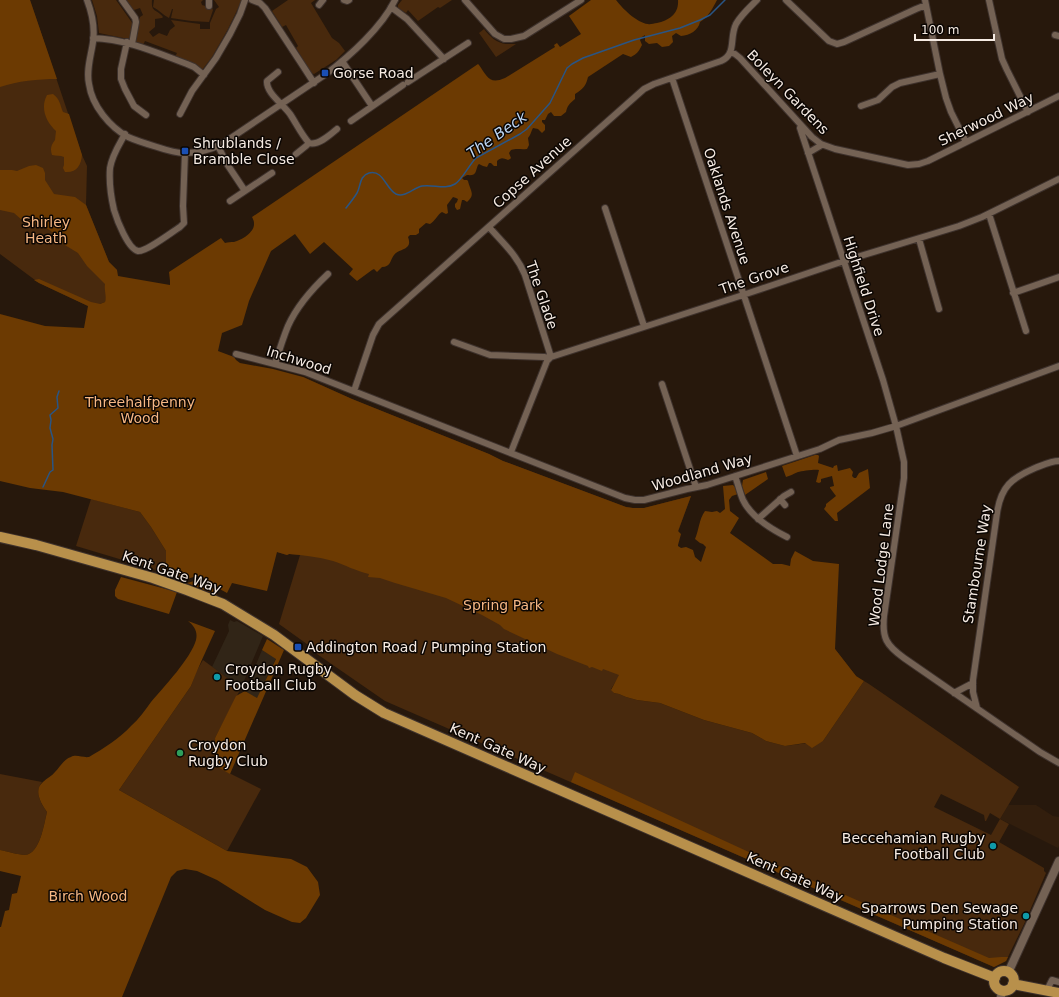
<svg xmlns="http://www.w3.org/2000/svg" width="1059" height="997" font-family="'DejaVu Sans',sans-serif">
  <rect width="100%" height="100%" fill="#27180c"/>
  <path fill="#321e0d" d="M1008,805H1036L1053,816L1059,817V846L1058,848L1000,819Z"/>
  <path fill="#312517" d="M230,620L234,622L237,621L263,636L241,688L212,667L229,631L228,625Z
    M262,650L276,658L257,699L245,691Z"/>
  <path fill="#48290d" d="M0,0H30L82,155L87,166L86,205L109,262L117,270L105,302L100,304L88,306L39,283L0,254Z
    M92,0H116L133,24L130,38L128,39L99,33L97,16Z
    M124,0H152C151,13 156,8 163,17L162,18L155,19V27L149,32L153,37L159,33L167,36L170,30L175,26L171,20L200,24V29H210V23L216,9L219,7L214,0H242L228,29L212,57L202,70L175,57L177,53L145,41L143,45L136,43L135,40L139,20L140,17L143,15L140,8L134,10L132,9Z
    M154,0H203L201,2L202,5L212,8L213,10L209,22L191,21L171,18L173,9H172L169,18C163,15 159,10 153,7Z
    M288,0H315L311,3L332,38L339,43L345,51L336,60L314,74L311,73L296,48L298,46L286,25L282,27L272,11Z
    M402,0H452L440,8L438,7L418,21L408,10L406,13L398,8V5Z
    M484,29C490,37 497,43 506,44C509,44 513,44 516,44L496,57L479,33Z
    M303,377L352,399L489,454L503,461L626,507L633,508H644L691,496L678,532L655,600L835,649L856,676L618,678L611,689L614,693L619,694L626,697L637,700L660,703L704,720L752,733L766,741L785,746L823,741L864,681L869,684L1019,787L1000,819L990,813L986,821H985L984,815L941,794L934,807L991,835L1000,819L1009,824L999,842L1044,868V871L1046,873L1025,922L1006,961L994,967L385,701L317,654L318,652L279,624L300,555L289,554L287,555L277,552Z
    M91,499L140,512L151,527L166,551V573L76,546Z
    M203,660L241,688L215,738L217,767L261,789L227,851L119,790L191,686L196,672Z
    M0,774L42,782C34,792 41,804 47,812C44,824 40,854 25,855C19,855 6,851 0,850Z"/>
  <path fill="#6c3a02" d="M0,0H30L57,79C38,79 18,81 0,87Z
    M591,0H616C622,8 637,23 648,24C650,25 654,23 657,23C669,20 679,14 678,0H717C713,8 708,17 700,22C698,31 690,35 681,36L676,33L672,36L673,42L669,46L662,47L657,43L649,44L645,41V35L642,37L640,40L642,45C639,51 637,54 631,57L623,54L588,77C586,86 583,89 575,94V99C570,103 567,106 566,112L561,116H554L551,112L548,114L545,120H542V122L545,125V130L542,133L538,129L533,128C531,131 531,135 528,138L529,145L527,149C520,150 518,148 511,150L509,153L511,158L510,159L508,160C503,158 501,157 497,161V166H494L491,163H489L487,167L483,166L479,164L478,165C475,172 477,176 467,175L462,178L464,180H467L468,181C470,190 476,195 467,202L464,200H462L460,209L457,210L455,207V204L457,202L458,199L456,198L453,197L447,205L448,213L446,214L442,212C438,214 435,221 430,224L426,223L419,229V233L416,235H410L408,237C409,240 410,243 408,246C405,250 398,250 394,255C390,260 391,267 382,267L377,272L374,269L372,270L357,281L349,274L353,269L324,242L310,254L295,234L271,251L249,301L242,325L222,333L218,351L234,357L236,360L240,363L273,369L303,377L352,399L489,454L503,461L626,507L633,508H644L691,496L678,531L681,534L678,545V546L681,548L686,547L693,550L695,557L701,562L706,547L703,544L700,543L695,539C699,530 699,519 705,511L712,512L717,511L720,513L725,509L723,486L733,485L736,488L738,494L732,496L729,500L730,511L739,518L730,533L773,564H782L790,566L791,559L795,551L813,561L839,564L835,649L856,676L864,681L823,741L812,748L805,743L785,746L766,741L752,733L704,720L660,703L637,700L626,697L619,694L614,693L611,690L619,675L603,669L602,671L592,667L589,668L588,666L557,654L504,629L500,625L482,615L446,598L395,583L380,578L368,577L369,574C356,571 345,565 333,561C318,557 304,555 289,554L287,555L277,552L267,591L232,583L227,593L216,587L203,577L197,576L187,579L166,573V551L151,527L140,512L63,492L30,488L0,481V314L45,326L84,328L88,306L39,283L34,280L39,279L91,302L100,304L105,302C107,296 104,292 105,284L87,266L78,253L60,242L56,235L48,229L34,224L22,220L14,213L0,210V170H12L17,171L29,166L36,165L43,168L45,173V180L54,194L75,197L86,205L109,262L117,270L118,276L170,285V281L169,272L221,238L225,243C228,242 231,242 234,242C242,240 255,232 254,223C254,221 253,219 252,217L478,64L479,65C487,76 489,85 505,78L555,47L554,45L557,43L560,47L581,34L569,16Z
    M53,94C60,99 60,105 63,112L69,114L82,155C81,165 77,173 65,172L63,168L64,165V157C60,155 56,156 52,155C50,149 51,145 55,140L56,131C46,122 40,108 47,95Z
    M815,455H818L819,456L818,463L833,468L834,466L837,465L838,471L850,468L853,472L852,476L854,478H856L859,473L868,469L870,488L837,513L838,521H835L824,509L826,506V504L836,496L830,488V487L834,486L832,476L821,479V482L819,483L816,482L819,470C815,469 802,471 798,472C793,474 790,476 786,477L782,466Z
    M766,472L768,479L745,495L742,486L743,480Z
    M121,577L177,592L169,614L118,599L115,596V590Z
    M198,580C205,581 212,587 217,592V595L187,583Z
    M188,621L215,631C207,649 198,667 191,686L119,790L227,851L291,859L307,867L318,882L320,895L306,918L300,923L292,922L265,910L217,880L197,871L185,869L177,871L171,877L122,997H0V927H1L5,911L9,910L12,894L17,893L21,876L0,871V850C6,851 19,855 25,855C40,854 44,824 47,812C41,804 33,790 43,782C47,778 52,776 55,772C60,767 64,759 71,757C76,754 83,758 89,757C103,749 120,738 131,726C139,719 145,710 151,702C164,687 191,658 196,640C198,631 194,626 188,621Z
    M267,639L284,650L230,774L217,767L215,738L236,696L245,691L257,698L276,659L262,650Z
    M575,772L779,866L989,958L1001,957H1008L1006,961L994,967L571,782Z"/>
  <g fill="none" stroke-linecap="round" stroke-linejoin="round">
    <path stroke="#295585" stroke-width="1.5" d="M346,208C350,203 354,198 357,193C361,186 359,176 369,173C383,169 386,189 396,194C405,198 413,188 422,186C433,184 445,190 455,184C462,180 469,165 476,158L520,134L527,129L550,103L567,68L572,64L583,58L634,40L680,28L700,20L710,15L725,0
      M43,487L50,472L53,470L52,445L53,439L50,428L51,420L50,415L58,408L57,397L59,391"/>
    <g stroke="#3e322d" stroke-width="8">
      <path id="minor" d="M87,0C92,13 95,28 93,42C91,56 86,70 89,84C92,106 110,127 128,137C137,141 147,144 157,147C166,150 175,153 184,153C197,153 210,150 222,144L326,74C350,56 382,27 395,0
        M122,0L135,18L136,22L132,44
        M252,0L260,3L265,8L303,66L314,83
        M344,0L347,1L349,0
        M465,0L495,34L504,39H511L524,36L581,0
        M786,0L829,41L837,44L844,42L916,9L926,5
        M925,0L940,74L946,98L951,112L966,142
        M989,0L1002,59L1007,70L1028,112
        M319,5L323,0
        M209,6V0
        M391,7L407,19L444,59
        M1055,35L1059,36
        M93,38C126,39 157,53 187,64L194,67L204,75
        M127,42L121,69V79L125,89L134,106L146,115
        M730,52L735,54L740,58L812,137L821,144L835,149L908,165L919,164L928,161L1059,96
        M342,61L372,106
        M278,72L267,81C266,93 283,104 290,114C296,123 301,134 309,143
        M672,78L797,456
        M408,82L468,43
        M861,106L878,100L892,87L900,83L940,74
        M180,114L192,91L216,58L230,34L240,14L245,0
        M351,121L403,85
        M801,125L800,128L801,131L883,380L896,426L904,462V478L884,616C882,638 886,645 904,658L1040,752L1059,763
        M125,134C119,145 112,155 110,168C109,181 111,197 114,210C117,220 128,249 138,251C146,252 172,232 180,227L184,223L183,206L185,153
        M218,146L227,164L245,191
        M808,153L820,146L821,144
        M296,154L306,146L309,143C318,146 330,135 337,129
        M230,201L272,173
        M605,208L644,326
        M989,214L1026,331
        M489,227C503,243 517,255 525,275L551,357
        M919,239L939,309
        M1013,293L1059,277
        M454,342L490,355L544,357L549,358
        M236,354L305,372L625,498L635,500H644L687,489L707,485L820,449L839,440L872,433L896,426L1059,366
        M275,364C279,351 283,338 288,326C297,306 312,289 328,274
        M662,384L696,487
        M354,391L373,335L379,324L644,89L654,84L721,61C737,54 729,38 736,24C741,15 750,7 757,0
        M511,452L547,361L551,357L743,295L844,261L959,226L982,217L1059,179
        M735,476C738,484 740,493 743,500C751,517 771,529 787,537
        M780,499L785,505
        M758,519L784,496L791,492
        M954,693L973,683
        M977,708L973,692V680L997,513C1001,486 1012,478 1035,468C1043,465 1051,461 1059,461
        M1049,986L1052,980L1059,982"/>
    </g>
    <g stroke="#3e322d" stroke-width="10">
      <path id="tertiary" d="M1008,973L1059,861
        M1001,997L1002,991"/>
    </g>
    <g stroke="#3e322d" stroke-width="12">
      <path id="primary" d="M0,537L36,545L153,578L187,590L223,604L274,635L355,695L384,713L944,958L995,978
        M994 981a10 10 0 1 1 20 0a10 10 0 1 1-20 0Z
        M1013,984L1059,993"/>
    </g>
    <use href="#minor" stroke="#746254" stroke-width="6"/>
    <use href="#tertiary" stroke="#746254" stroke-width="8"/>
    <use href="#primary" stroke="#b8904b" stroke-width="10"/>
  </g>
  <g fill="#1a4fb4" stroke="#0b0603" stroke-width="1.5">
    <rect x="321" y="69" width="8" height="8" rx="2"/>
    <rect x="181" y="147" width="8" height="8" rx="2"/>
    <rect x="294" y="643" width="8" height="8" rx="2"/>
  </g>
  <g fill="#0f9aa8" stroke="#0b0603" stroke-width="1.5">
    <circle cx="217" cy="677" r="4"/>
    <circle cx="993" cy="846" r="4"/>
    <circle cx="1026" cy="916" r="4"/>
  </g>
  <circle fill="#2e9e5b" stroke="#0b0603" stroke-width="1.5" cx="180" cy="753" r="4"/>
  <g text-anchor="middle" stroke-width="3" stroke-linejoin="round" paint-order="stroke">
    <g font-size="14" fill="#f6ebe3" stroke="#0b0603" text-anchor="start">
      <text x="333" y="78">Gorse Road</text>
      <text x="193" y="148">Shrublands /<tspan x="193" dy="16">Bramble Close</tspan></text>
      <text x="306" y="652">Addington Road / Pumping Station</text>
      <text x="225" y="674">Croydon Rugby<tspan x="225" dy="16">Football Club</tspan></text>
      <text x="188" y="750">Croydon<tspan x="188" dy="16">Rugby Club</tspan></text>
      <text x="985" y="843" text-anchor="end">Beccehamian Rugby<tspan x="985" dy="16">Football Club</tspan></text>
      <text x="1018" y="913" text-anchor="end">Sparrows Den Sewage<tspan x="1018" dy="16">Pumping Station</tspan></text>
    </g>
    <g font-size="14" fill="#f6ebe3" stroke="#0b0603">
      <text transform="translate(788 92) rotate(46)" y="5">Boleyn Gardens</text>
      <text transform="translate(986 119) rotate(-26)" y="5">Sherwood Way</text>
      <text transform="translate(532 172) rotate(-42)" y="5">Copse Avenue</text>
      <text transform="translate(727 206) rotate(72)" y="5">Oaklands Avenue</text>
      <text transform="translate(754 278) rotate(-19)" y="5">The Grove</text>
      <text transform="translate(864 286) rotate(72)" y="5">Highfield Drive</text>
      <text transform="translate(542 295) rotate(71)" y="5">The Glade</text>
      <text transform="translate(299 360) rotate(17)" y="5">Inchwood</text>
      <text transform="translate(702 472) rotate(-16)" y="5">Woodland Way</text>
      <text transform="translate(977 564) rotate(-81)" y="5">Stambourne Way</text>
      <text transform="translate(881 565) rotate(-83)" y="5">Wood Lodge Lane</text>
      <text transform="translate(172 572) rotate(19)" y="5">Kent Gate Way</text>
      <text transform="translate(498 748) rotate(24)" y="5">Kent Gate Way</text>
      <text transform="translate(795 877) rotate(24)" y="5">Kent Gate Way</text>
    </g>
    <g font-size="14" fill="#f6b784" stroke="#0b0603">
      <text x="46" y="227">Shirley<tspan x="46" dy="16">Heath</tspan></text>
      <text x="140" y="407">Threehalfpenny<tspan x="140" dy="16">Wood</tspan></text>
      <text x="503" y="610">Spring Park</text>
      <text x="88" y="901">Birch Wood</text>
    </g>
    <g font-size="15" font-style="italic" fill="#bed7f5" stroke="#0b0603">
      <text transform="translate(497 135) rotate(-35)" y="5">The Beck</text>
    </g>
  </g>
  <path d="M915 34v6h79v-6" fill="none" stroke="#f6ebe3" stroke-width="2"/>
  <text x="921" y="34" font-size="12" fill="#f6ebe3" stroke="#0b0603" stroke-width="3" paint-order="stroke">100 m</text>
</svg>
